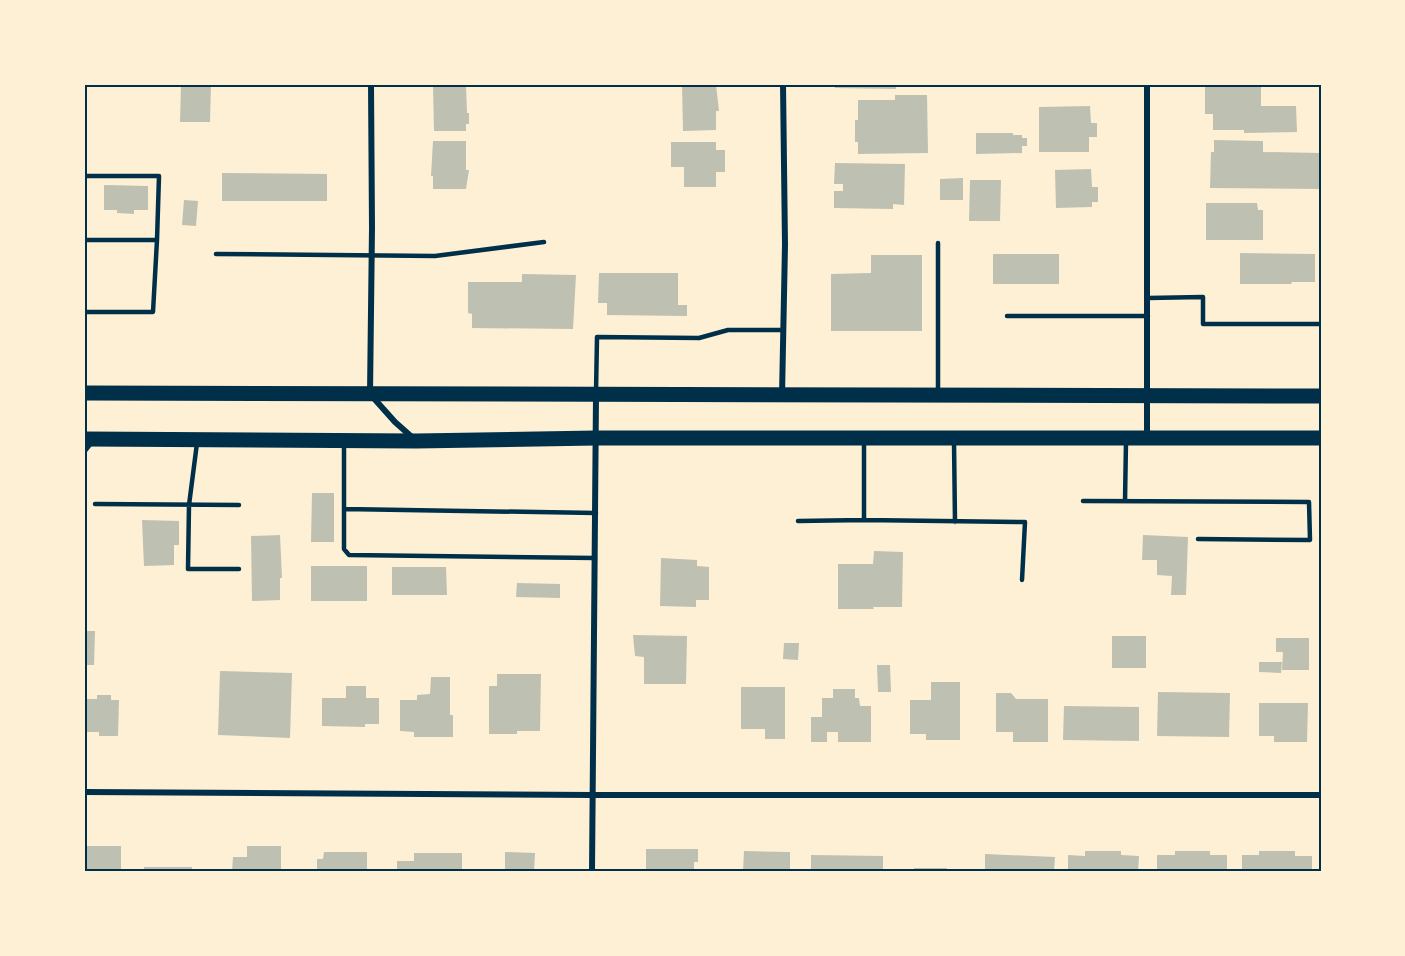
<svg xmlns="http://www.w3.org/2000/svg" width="1405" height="956" font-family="Overpass,sans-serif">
  <rect width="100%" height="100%" fill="#fdf0d5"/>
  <path fill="#bec0b2" d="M181,84H211L210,122H180Z
    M835,84H896V89L835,88Z
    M1261,84V106H1296L1297,132L1244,133V130H1213V114H1205V85Z
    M433,85H466L467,113H469V124H466V131H434Z
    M682,85H716L719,111H716V130L683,131Z
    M895,95H927L928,153L858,154V142H855V120H858V100H895Z
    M1090,106L1091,123H1097V137H1089V152H1039V107Z
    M976,133H1013V135H1022V138H1027V146H1022V153L976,154Z
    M1214,140L1263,141V152L1321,153V189L1210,188L1211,152H1214Z
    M433,141H466V170H469L466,189H433V176H431Z
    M671,142H716V150H725V172H716V187H684V167H671Z
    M835,163L905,164L904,205L893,204V209L834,208V191H843V184H834Z
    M1091,169L1092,187H1098V202H1092V207L1056,208L1055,170Z
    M222,173L327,174V201H222Z
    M963,178V200H940V179Z
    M970,180H1001L1000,221H969Z
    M104,185L148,186V210H134V214L117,213V210H104Z
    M184,200L198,201L196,226L182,225Z
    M1206,203H1257L1258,210H1263V240H1206Z
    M1240,253L1315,254V282H1292L1291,284H1240Z
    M993,254H1059V284H993Z
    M871,255H922V331H831V274L871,273Z
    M599,273H678V305H687V316L607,315V303H598Z
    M522,274L576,275L573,329L472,328V314L468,313V282H522Z
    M312,493H334V542H311Z
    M142,520L179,521V545H174V565L144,566Z
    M280,535L282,578H280V600L252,601L251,536Z
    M1143,535L1188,537L1186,595H1171L1172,576L1157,575V560H1142Z
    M874,551L903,552L902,607H873L874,609H838V564H873Z
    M661,558L697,560V566L709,567V600H696V607L660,606Z
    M311,566H367V601H311Z
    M392,567H446L447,595H392Z
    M517,583L560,584V598L516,597Z
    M84,631H95L94,665H84Z
    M633,635L687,636L686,684H644V657L635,656Z
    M1112,636H1146V668H1112Z
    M1276,638H1309V670H1282L1283,652H1276Z
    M784,643H799L798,660L783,659Z
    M1259,662H1282L1281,673L1259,672Z
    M877,665H890L891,692H878Z
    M220,671L292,673L290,738L218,735Z
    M497,674H541L540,731H517V734H489V686H497Z
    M431,677H450V715H453V737H414V732L400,731V700H417V695L430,694Z
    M931,682H960V740H926V734H910V700H931Z
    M346,686H366V698H379V724H365V727L322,726V698H346Z
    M741,687H785V739H765V729H741Z
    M833,689H855V698H859L860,706H871V742H838V732H827V742H811V717H822V698H833Z
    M1158,692L1230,693L1229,737L1157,736Z
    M996,693H1011L1016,699H1048V742H1013V732H996Z
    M97,695H111V700H119L118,736H99V732H84V699H97Z
    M1259,703H1308L1307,742H1274V736H1259Z
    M1064,706L1139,707V741L1063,740Z
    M85,846H121V872H84Z
    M247,846H281V872H232L233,857H247Z
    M646,849H698V862H694V872H646Z
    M744,851L790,852V872H743Z
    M1085,851H1121V855L1139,856L1138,872H1068V855L1085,856Z
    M1175,851H1210V855H1227V872H1157V855H1175Z
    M1259,851H1295V856H1312V872H1242V855H1259Z
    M324,852H367V872H317V859H323Z
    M505,852L535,853L534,872H505Z
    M414,853H462V872H397V861H414Z
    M985,854L1055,857L1054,872H985Z
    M811,855L883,856V872H811Z
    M144,867H192V872H144Z
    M914,868H947V872H914Z"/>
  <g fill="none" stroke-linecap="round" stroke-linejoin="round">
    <path stroke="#003049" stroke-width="4.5" d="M84,176H159L157,240H84
      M216,254L435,256L544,242
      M1148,298L1203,297V324H1321
      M84,312H153L157,240
      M1007,316H1148
      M596,393L597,337L699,338L728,330H783
      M938,394V243
      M954,441L955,522
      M197,443L189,505L188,569H239
      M344,444V509L596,513
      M84,452L92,442
      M1083,501L1309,502L1310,540L1198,539
      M1125,501L1126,441
      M95,504L239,505
      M344,509V549L349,555L595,558
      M864,520L1025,522L1022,580
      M798,521L864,520V441"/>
    <path stroke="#003049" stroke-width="6" d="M371,84L372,228L370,394L395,422L413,438
      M1147,84V438
      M782,396L785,245L783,84
      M84,792L593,795H1321
      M592,872L596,396"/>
    <path stroke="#003049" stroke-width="15" d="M84,393L1321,396
      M84,439L416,441L596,438H1321"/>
  </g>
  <rect width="1405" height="956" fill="none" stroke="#fdf0d5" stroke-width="171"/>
  <rect x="86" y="86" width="1234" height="784" fill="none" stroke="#003049" stroke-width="2"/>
</svg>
